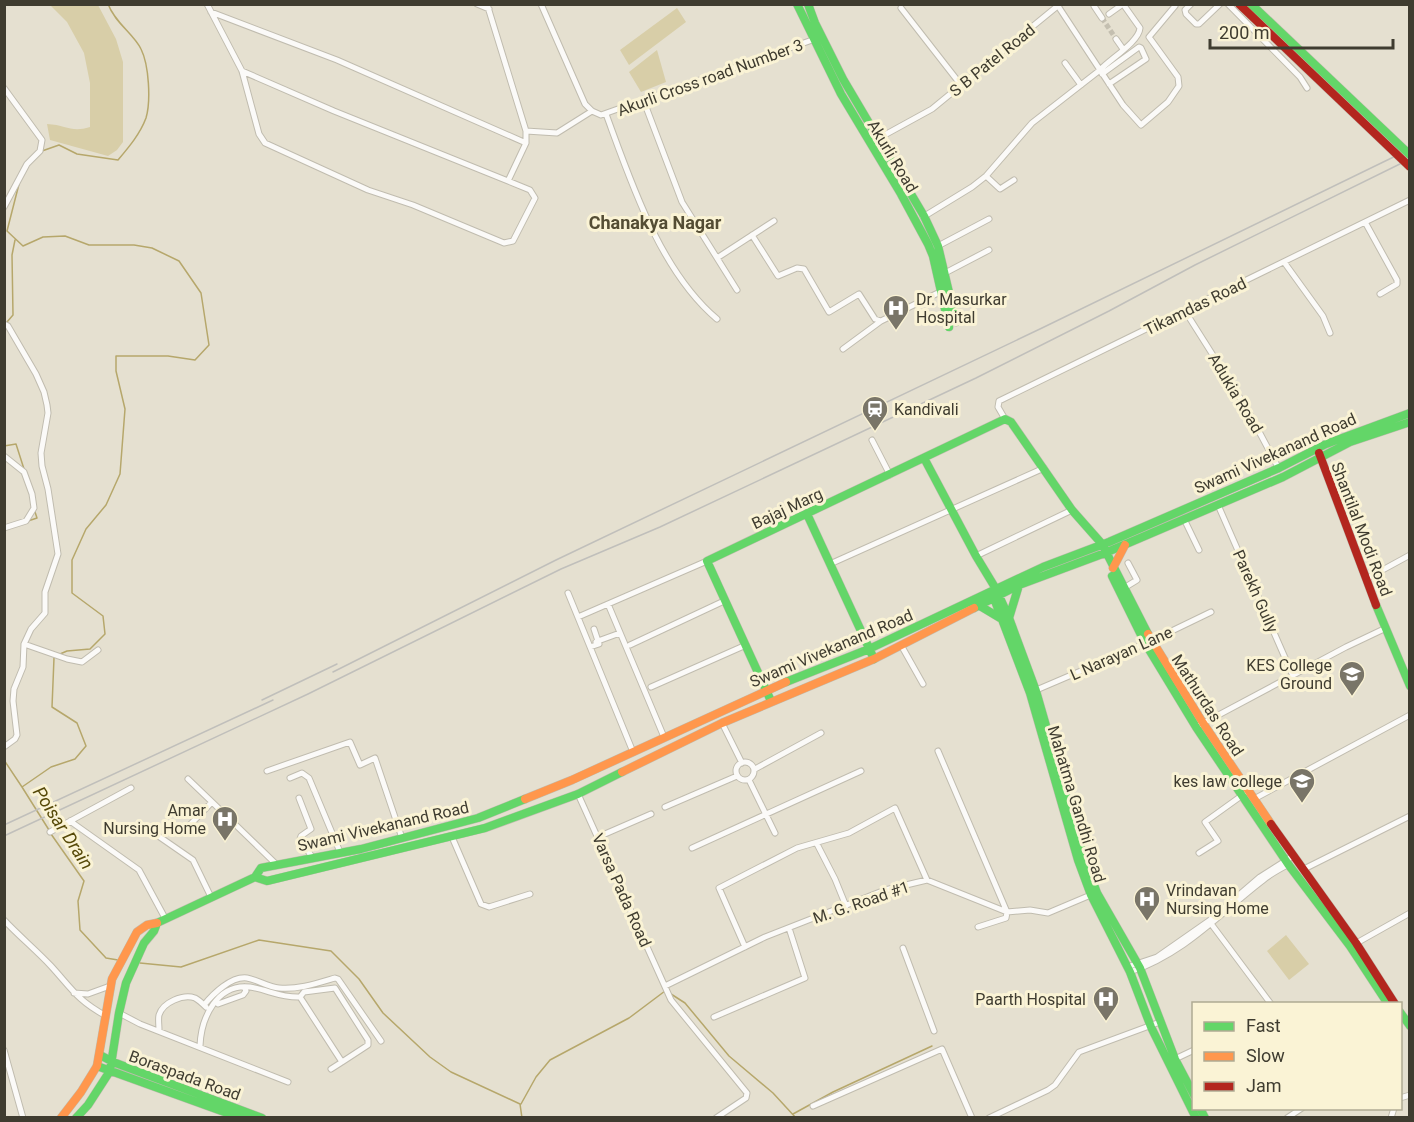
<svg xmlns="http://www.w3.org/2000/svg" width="1414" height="1122" font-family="Roboto,sans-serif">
  <rect width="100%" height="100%" fill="#e5e0d0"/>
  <path fill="#d8cea8" d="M50,5H98L116,39L123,62V142L117,150L108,156L50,140L47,124C67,125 71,133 90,127V83L84,53L67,22Z
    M677,8L686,22L629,65L620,50Z
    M657,50L666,82L641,92L629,72Z
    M1286,935L1309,964L1289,980L1267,951Z"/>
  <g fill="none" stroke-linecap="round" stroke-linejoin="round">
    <path stroke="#b6a76b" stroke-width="1.5" d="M42,151L59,145L77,154L118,160C129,147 140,134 146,118C151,101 149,65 141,49C134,34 115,23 108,4
      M19,184L7,231L23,246L43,237L65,236L89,245H134L152,248L179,261L201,293L209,345L195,360L168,356H116V371L125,409L120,474L106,505L86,529L72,560V593L103,616L105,634L90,649L67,651L60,654
      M7,322L13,315L12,255L15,240
      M4,446L16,444L24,469
      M28,521L37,518L35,512
      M4,760L22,787
      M49,830L22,787L51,767L75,759L86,746L77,723L52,707L54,658
      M51,834L84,881L78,901L80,930L106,958L118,960
      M140,963L181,967L259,940L331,951L359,979L383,1013L430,1057L451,1072L520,1104L522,1118
      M671,994L685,1003L729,1056L773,1093L796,1118
      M521,1104L536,1077L550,1060L629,1018L665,991
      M793,1114L833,1092L932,1046"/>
    <path stroke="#c4bfb0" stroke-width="5" stroke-dasharray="5 2.5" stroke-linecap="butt" d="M1102,18L1116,39"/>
    <g stroke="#c0bcaf" stroke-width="7">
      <path id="street" d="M207,4L242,71L259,134L265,143L368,190L413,205L504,243L513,241L535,198L530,190L508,181L526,143V131L487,4
        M477,4L489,9
        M541,4L585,104L592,111L601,115L815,39
        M1123,4L1140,28C1139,42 1110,59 1100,70L1123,105L1141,125L1168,102L1179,86L1178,77L1149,37L1175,6
        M1191,4L1185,10L1186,14L1196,24H1199L1220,4
        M1228,4L1300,77L1307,88
        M1094,6L1102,18
        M901,8L961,85
        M211,12L337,60L526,143
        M1109,14L1123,4
        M1116,39L1123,49
        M1065,63L1081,85
        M242,71L334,111L508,181
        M1102,74L1139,47L1141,48L1146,59L1109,84
        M4,88L42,140L40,151L27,164L4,207
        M643,99L682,202L737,290
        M606,114C631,182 660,271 717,319
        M526,131L557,133L592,111
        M870,143L932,109L1060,4
        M986,176L1000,189L1014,180
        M923,217L972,187L986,176L1032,123L1100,70L1058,6
        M1365,222L1397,280V284L1380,294
        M752,235L778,276L797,268L804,269L829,312L859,294L875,319L881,321L940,292
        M938,246L989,219
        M717,258L774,221
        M1284,262L1323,316L1330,333
        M945,273L989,250
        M1185,311L1247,409L1279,469
        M4,324L8,326L36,374L44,392L47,405L48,413L41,453L42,466L48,489L58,554L45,592V613L31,629L24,644L23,667L14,689L13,701L17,735L15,739L4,747
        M843,349L881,321
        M1005,419L998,407L999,401L1410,200
        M872,440L890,475
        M4,456L24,472L32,494L34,508L26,521L4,528
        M1218,505L1293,676
        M1184,519L1199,550
        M976,556L1072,510
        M830,564L1044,468
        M1366,579L1410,555
        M1124,588L1137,580L1128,563
        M568,593L633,752
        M608,604L664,737
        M578,617L707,561
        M594,629L598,641L596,642
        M24,644L67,659L82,662L98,650
        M630,645L724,601
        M901,645L923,684
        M590,647L599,644L598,641L620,633
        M651,687L746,645
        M1034,691L1151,641L1211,612
        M722,723L742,763
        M1196,727L1346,647L1386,628
        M938,751L1007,912L1006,918L978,927
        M736 771a9 9 0 1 1 18 0a9 9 0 1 1-18 0Z
        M755,769L821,733
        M267,771L350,742L360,765L375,758L402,838
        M290,778L302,773L309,778L340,852
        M188,779L212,802
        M749,780L775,833
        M578,794L671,1000L747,1093L746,1098L716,1118
        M299,798L311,829L301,836L300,839L312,857
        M1254,799L1410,715
        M665,807L737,776
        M70,821L139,870L165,918
        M50,832L131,788
        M183,832L212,802L276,864
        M154,833L193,860L211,897
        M452,837L481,904L489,907L530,894
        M598,837L651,814
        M817,844L835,879L846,906
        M692,848L861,771
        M1199,853L1218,841L1205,822L1244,794
        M1304,869L1410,816
        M4,920C19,936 36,950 51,966C72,989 77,1000 106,1016
        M1212,925L1271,1004
        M1353,945L1410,913
        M745,947L719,888L797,848L849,833L895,808L927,880
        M903,948L934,1031
        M1127,967L1157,957L1210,920L1260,877L1293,856
        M1130,972C1185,953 1218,915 1262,881C1270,874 1280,869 1289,864
        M665,986L765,937L885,890L927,880L1007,912L1030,910L1048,913L1093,894
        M74,993L88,994L110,986
        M218,1004L243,995L246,991L244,987
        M204,1005C213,994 231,976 247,978C258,980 268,987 279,988C297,990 318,983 335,978L338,979L381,1041
        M119,1013L140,1024L288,1082
        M714,1017L805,978L789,928
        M159,1030C159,1025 158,1019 159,1015C163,1002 183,994 195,998C199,1000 203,1004 206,1007
        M200,1046C201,1018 217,983 250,987C268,990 282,998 300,997L304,992L335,988L368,1040V1045L342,1062L300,997
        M4,1050L23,1118
        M1175,1059L1194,1050
        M331,1069L342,1062
        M1400,1098L1410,1095
        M813,1106L942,1049L972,1118
        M989,1118L1048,1090L1055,1085L1079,1052L1160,1022
        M1287,1118L1302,1108
        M1391,1118L1394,1108"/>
    </g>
    <g stroke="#c0bcaf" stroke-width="9">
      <path id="fast" d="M797,4L841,94L901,194L928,244L933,256L949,327
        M808,4L815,23L843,79L924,216L938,246L956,322
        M924,458L976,556L996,589L1009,618L1036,691L1084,858L1097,893L1140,968L1175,1059L1194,1095
        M807,514L874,659
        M1112,576L1145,643L1196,727L1288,864L1350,946L1388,1004
        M992,593L1030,693L1078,860L1091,895L1130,972L1151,1027L1196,1118
        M1376,605L1410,686
        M980,606L1000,618
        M974,608L1019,585L1105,553L1283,477L1350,442L1410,422
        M1009,618L1019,585
        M786,682L869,649L1043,567L1109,542L1279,468L1326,444L1410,413
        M771,701L707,561L1005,419L1011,422L1072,510L1102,544L1148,634
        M255,877L267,881L485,828L578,794L622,772
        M1400,1012L1410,1026
        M100,1055L113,1062L262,1118
        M97,1066L241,1118
        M1200,1108L1205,1118
        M76,1118L88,1105L110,1071L119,1013L126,983L144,943L154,931L157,923L255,877L261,868L361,849L478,818L525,799"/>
    </g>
    <g stroke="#c0bcaf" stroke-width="9">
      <path id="slow" d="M1113,568L1125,545
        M1148,634L1203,723L1271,824
        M622,772L722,723L874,659L974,608
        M525,799L572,780L786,682
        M61,1118L81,1092L97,1066L112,979L137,932L147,925L157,923"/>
    </g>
    <g stroke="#c0bcaf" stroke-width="9">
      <path id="jam" d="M1319,453L1376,605
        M1271,824L1356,943L1395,1004"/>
    </g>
    <use href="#street" stroke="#fbfaf8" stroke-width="5"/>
    <use href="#fast" stroke="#63d668" stroke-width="8"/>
    <use href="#slow" stroke="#ff974d" stroke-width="8"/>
    <use href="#jam" stroke="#b3261e" stroke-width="8"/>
    <path stroke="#c0bfbb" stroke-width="1.5" d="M333,672L556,560L1042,328L1410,149
      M262,700L337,664
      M4,825L273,700
      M4,836L308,694L561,569L660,527L976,378L1109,311L1195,265L1410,159"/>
    <g stroke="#c0bcaf" stroke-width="9" stroke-linecap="butt">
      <path id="fast-bridge" d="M1251,4L1410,155"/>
    </g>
    <g stroke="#c0bcaf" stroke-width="9" stroke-linecap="butt">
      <path id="jam-bridge" d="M1239,4L1410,167"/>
    </g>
    <use href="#fast-bridge" stroke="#63d668" stroke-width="8"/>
    <use href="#jam-bridge" stroke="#b3261e" stroke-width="8"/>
  </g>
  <defs>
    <g id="hospital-pin" transform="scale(1.35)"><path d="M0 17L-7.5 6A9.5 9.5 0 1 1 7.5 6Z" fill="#797568" stroke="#faf3d5"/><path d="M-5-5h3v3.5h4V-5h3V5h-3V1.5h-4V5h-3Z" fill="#fff"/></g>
    <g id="station-pin" transform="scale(1.35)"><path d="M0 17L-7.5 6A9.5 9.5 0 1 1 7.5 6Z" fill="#797568" stroke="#faf3d5"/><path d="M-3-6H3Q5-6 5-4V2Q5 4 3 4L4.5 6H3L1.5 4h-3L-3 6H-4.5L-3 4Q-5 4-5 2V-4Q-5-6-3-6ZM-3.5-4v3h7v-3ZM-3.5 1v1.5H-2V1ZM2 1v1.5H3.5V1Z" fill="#fff"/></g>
    <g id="university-pin" transform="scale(1.35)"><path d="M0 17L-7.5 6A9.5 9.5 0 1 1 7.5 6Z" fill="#797568" stroke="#faf3d5"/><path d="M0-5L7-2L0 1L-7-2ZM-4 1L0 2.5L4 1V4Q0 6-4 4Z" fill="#fff"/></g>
  </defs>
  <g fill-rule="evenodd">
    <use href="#hospital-pin" x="896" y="308"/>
    <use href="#station-pin" x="875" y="409"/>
    <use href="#university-pin" x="1352" y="674"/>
    <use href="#university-pin" x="1302" y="781"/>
    <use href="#hospital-pin" x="225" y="819"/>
    <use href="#hospital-pin" x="1147" y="899"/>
    <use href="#hospital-pin" x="1106" y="999"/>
  </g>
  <g text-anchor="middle" stroke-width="6" stroke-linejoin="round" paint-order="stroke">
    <g font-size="16" fill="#3f3c30" stroke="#faf3d5">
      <text transform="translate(992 60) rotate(-39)" y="6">S B Patel Road</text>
      <text transform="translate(710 77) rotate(-20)" y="6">Akurli Cross road Number 3</text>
      <text transform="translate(893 156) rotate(59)" y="6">Akurli Road</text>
      <text transform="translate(1195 306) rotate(-26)" y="6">Tikamdas Road</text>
      <text transform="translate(1236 393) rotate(59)" y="6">Adukia Road</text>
      <text transform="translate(1275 453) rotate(-24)" y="6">Swami Vivekanand Road</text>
      <text transform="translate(787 508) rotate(-25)" y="6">Bajaj Marg</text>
      <text transform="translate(1362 529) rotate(69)" y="6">Shantilal Modi Road</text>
      <text transform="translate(1256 591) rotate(66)" y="6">Parekh Gully</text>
      <text transform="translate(831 648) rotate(-23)" y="6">Swami Vivekanand Road</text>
      <text transform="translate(1121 653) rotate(-24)" y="6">L Narayan Lane</text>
      <text transform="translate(1208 705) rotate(57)" y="6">Mathurdas Road</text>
      <text transform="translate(1077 804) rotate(73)" y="6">Mahatma Gandhi Road</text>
      <text transform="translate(383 826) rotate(-13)" y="6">Swami Vivekanand Road</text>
      <text transform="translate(622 890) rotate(66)" y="6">Varsa Pada Road</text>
      <text transform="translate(861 902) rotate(-19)" y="6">M. G. Road #1</text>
      <text transform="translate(185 1075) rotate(20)" y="6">Boraspada Road</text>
    </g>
    <g font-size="16" fill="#3f3c30" stroke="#faf3d5" text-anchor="end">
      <text x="916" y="305" text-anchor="start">Dr. Masurkar<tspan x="916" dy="18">Hospital</tspan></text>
      <text x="894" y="415" text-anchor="start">Kandivali</text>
      <text x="1332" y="671">KES College<tspan x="1332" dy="18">Ground</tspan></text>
      <text x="1282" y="787">kes law college</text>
      <text x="206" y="816">Amar<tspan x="206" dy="18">Nursing Home</tspan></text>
      <text x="1166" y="896" text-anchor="start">Vrindavan<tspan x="1166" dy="18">Nursing Home</tspan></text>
      <text x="1086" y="1005">Paarth Hospital</text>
    </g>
    <g font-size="18" font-weight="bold" fill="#544d34" stroke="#faf3d5">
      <text x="655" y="229">Chanakya Nagar</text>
    </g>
    <g font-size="18" font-style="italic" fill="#564908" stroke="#faf3d5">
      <text transform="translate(63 828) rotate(57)" y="6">Poisar Drain</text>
    </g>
  </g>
  <rect width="1414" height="1122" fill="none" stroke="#3f3c30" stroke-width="12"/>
  <rect x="1192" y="1002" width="210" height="108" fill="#faf3d5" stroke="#afaa93" stroke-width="1.5"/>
  <rect x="1204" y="1022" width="30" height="9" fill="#63d668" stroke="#afaa93" stroke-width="1.5"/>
  <text x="1246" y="1032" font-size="18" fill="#3f3c30">Fast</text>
  <rect x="1204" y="1052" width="30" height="9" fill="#ff974d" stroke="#afaa93" stroke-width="1.5"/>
  <text x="1246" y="1062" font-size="18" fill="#3f3c30">Slow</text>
  <rect x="1204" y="1082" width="30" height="9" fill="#b3261e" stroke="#afaa93" stroke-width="1.5"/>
  <text x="1246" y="1092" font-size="18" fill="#3f3c30">Jam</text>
  <path d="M1210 39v9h183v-9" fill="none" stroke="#3f3c30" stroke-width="3"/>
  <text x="1219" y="39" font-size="18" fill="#3f3c30" stroke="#faf3d5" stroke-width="4.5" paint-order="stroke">200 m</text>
</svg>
